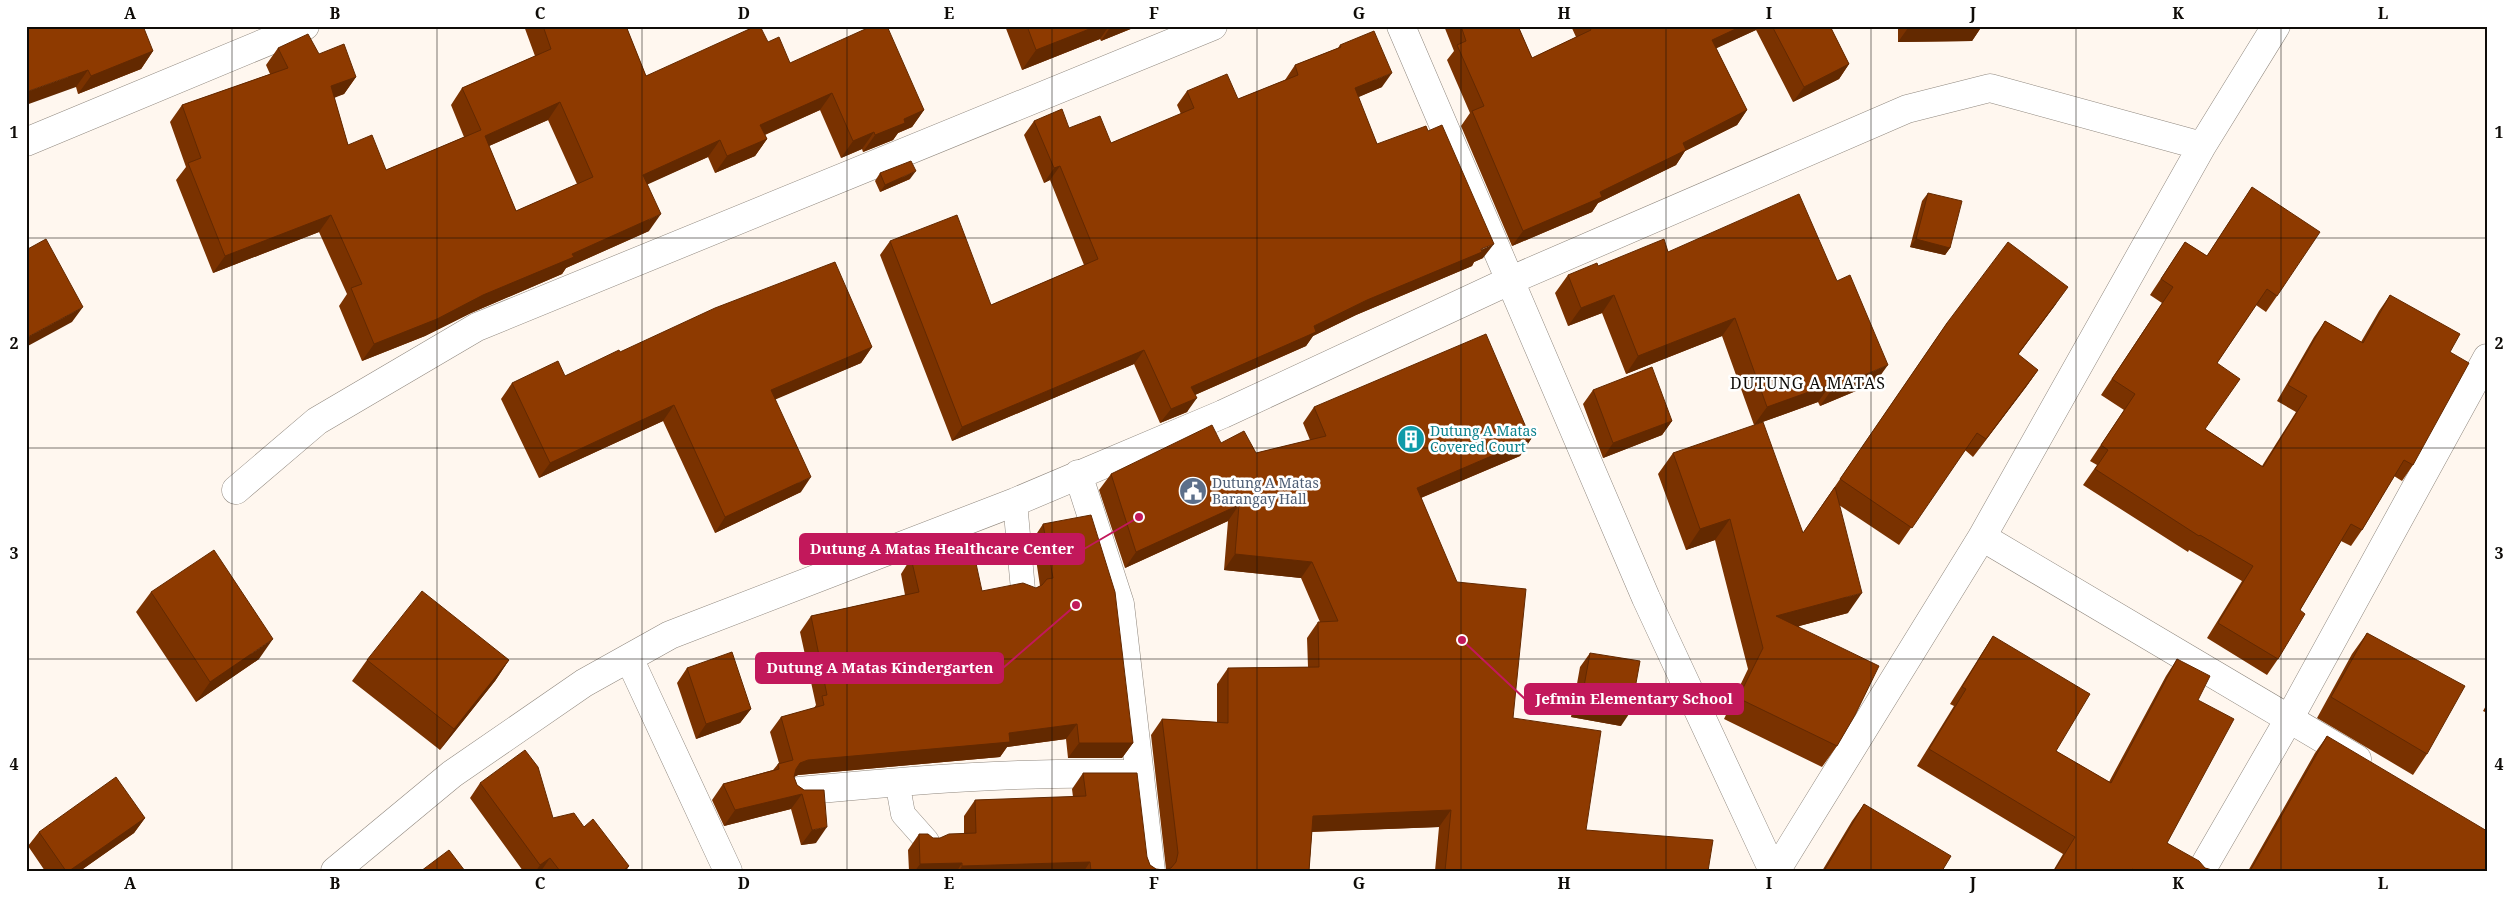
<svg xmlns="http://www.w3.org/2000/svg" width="2513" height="897" font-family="'Noto Serif',serif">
  <rect width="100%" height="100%" fill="#fff7ef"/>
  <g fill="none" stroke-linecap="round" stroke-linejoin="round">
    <g stroke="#90887f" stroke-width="25">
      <path id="service" d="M1015,502L1023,590
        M897,781L903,814L927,841"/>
    </g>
    <g stroke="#90887f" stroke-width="29">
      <path id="minor" d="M1401,26L1646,598L1773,871
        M26,142L305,26
        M1078,474L1120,604L1151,871
        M236,490L317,421L477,327L1213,26
        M1982,537L2357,759
        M629,658L728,871
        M799,791C912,780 1026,771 1140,774
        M335,871L452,774L584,683L670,635L1015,502L1223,414L1509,281L1907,109L1990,88L2202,146
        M1776,871L1982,537L2202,146L2276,26
        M2201,871L2289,719L2487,358"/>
    </g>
    <use href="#service" stroke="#fff" stroke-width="24"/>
    <use href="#minor" stroke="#fff" stroke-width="28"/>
  </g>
  <path fill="#7a3200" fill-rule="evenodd" d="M26,26L153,51L141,69L78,94L76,87Z
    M524,26H626L646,76L768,42L790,63L924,110L912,127L898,133L893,140L863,152L862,149L841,158L820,110L765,135L767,139L755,156L715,173L708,157L647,184L649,231L566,268L562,274L471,313L425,336L362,361L339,306L347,294L319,232L213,273L176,180L186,167L170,122L182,105L270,74L266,65L278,48L319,54L356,77L344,94L334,97L348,145L386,170L464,137L451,105L462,88L535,56ZM548,120L577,184L516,211L489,146Z
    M1005,26H1138L1101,41L1100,39L1022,70Z
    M1444,26H1518L1532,58L1576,37L1571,26H1830L1849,64L1839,79L1793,102L1756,30L1716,48L1747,110L1737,125L1685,151L1676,165L1598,203L1592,212L1512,246L1461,126L1470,113L1447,60L1454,51Z
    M1898,26H1982L1972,41L1898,42Z
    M1340,45L1382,87L1358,97L1377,144L1483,258L1474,262L1472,266L1356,315L1313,336L1306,346L1195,395L1187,412L1160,423L1134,364L952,441L880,255L890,241L991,305L1084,265L1050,180L1044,183L1024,135L1034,121L1069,128L1111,143L1181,114L1177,105L1187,91L1238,99L1285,80L1295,65L1338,48Z
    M880,173L910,179L880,192L875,181Z
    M2252,187L2277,296L2266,312L2256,305L2217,363L2205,429L2262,466L2296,412L2277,401L2314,337L2325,321L2361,342L2379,311L2390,295L2450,352L2413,465L2402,481L2394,476L2362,530L2351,546L2341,541L2300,610L2278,659L2267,675L2207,638L2242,581L2189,550L2188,552L2083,485L2097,465L2090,461L2124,410L2101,395L2162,303L2150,295L2185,242L2207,256Z
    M1928,193L1950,248L1945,255L1910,247L1922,201Z
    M1668,252L1875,383L1820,406L1818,402L1754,425L1722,336L1626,374L1602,313L1568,326L1555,293L1568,275L1598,266Z
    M2056,304L2018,355L2038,370L2026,387L1973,457L1965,450L1899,545L1839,505L1848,613L1799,626L1837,746L1822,767L1724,719L1748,669L1715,540L1686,550L1658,474L1673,453L1803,533L1947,323Z
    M872,347L861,363L775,399L801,492L715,533L663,421L539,478L501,399L512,383L565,376L620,352Z
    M1593,390L1672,421L1662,435L1603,458L1583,404Z
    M1314,407L1531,439L1520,456L1421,498L1513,718L1586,830L1708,871H1435L1439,827L1312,832L1309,871H909L908,850L919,834L933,838H940L964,833V816L975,800L1073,797L1072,789L1083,773L1147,857L1150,865L1156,869L1164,870L1166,869L1151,735L1162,719L1217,722V684L1228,668L1308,667L1307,638L1318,622H1320L1301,578L1224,570L1228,521L1125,568L1099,490L1111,474L1221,443L1256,453L1310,440L1303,423Z
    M1043,524L1133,743L1122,758H1068L1066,739L1007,747L1000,757L798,775L794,777L797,785L804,790L816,843L801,845L791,809L724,826L712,800L723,784L773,770L778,764L779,763L770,732L781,717L814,708L816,705L800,632L811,616L905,595L901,574L911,558L982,591L1036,588L1040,586L1033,539Z
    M151,592L259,659L196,702L136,612Z
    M2367,633L2427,754L2413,775L2317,718L2352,654Z
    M1993,636L2056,751L2109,782L2166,676L2177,659L2198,700L2167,843L2205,868L2216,871H2053L2063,854L1917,766L1954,706L1950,704L1982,653Z
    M1590,653L1621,726L1571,717L1580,667Z
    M367,660H509L495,681L440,750L352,681Z
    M687,668L751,709L740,723L696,739L677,683Z
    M2487,704V713L2483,711Z
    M2327,736L2487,871H2248L2315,753Z
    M480,783L553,818L584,827L629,866L626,871H523L470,798Z
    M1864,804L1942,871H1822L1852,821Z
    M145,818L134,833L80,871H45L28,846L39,832Z"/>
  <path fill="#632900" d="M1097,26H1109L1100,39L1022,70L1036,50Z
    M1111,26H1138L1101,41Z
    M1742,26H1758L1756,30L1702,55L1712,40Z
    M1982,26L1972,41L1898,42L1908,28Z
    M153,51L141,69L78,94L91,76Z
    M1849,64L1839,79L1793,102L1804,87Z
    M88,70L76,87L26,105V92Z
    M1392,73L1382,87L1345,103L1355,88Z
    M356,77L344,94L319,104L331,86Z
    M832,93L820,110L748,142L760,125Z
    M560,102L548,120L473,153L485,136Z
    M924,110L912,127L898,133L893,140L863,152L875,135L904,119Z
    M1747,110L1737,125L1685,151L1676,165L1598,203L1592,212L1512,246L1523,231L1600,192L1683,143Z
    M874,132L862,149L841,158L853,141Z
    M767,139L755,156L715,173L727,156Z
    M720,140L708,157L631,192L643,175Z
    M1060,166L1050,180L1044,183L1054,168Z
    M916,171L910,179L880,192L885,185Z
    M661,214L649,231L566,268L562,274L471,313L425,336L362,361L374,344L483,295L572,254Z
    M331,215L319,232L213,273L225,256Z
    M1916,239L1950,248L1945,255L1910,247Z
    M1494,244L1483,258L1474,262L1472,266L1356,315L1313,336L1306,346L1181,401L1191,387L1367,300Z
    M2068,287L2056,304L2005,372L2018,354Z
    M1614,295L1602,313L1568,326L1581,308Z
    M83,307L72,322L26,347V338Z
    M1735,318L1722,336L1626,374L1638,356Z
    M872,347L861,363L760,406L771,390Z
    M1144,350L1134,364L952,441L962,427Z
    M1888,365L1875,383L1820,406L1833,388Z
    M2038,370L2026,387L1973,457L1986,439Z
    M1831,384L1818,402L1754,425L1767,407Z
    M1197,398L1187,412L1160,423L1171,409Z
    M674,405L663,421L539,478L550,463Z
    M1672,421L1662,435L1603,458L1613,443Z
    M1531,439L1520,456L1406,504L1417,488Z
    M811,477L801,492L715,533L725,517Z
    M1239,505L1228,521L1125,568L1136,552Z
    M1730,519L1715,540L1686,550L1700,529Z
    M1235,554L1312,562L1301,578L1224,570Z
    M1862,593L1848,613L1762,636L1776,616Z
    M273,639L259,659L196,702L210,682Z
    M509,660L495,681L440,750L454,729Z
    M1581,703L1631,711L1621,726L1571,717Z
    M751,709L740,723L696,739L706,724Z
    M1077,724L1066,739L1007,747L1000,757L798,775L790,779L800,763L808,760Z
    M1079,743H1133L1122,758H1068Z
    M802,794L791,809L724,826L735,810Z
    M1451,810L1439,827L1302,832L1313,816Z
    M145,818L134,833L80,871H69Z
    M827,827L816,843L801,845L812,830Z
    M550,858L541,871H536L540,865Z
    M1090,862L1084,871H959L962,866Z
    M962,863L957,871H915L920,864Z"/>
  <path fill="#8e3a00" stroke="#632900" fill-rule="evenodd" d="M26,26H143L153,51L91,76L88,70L26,92Z
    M543,26H626L646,76L756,26H760L768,42L779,37L790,63L872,26H887L924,110L904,119L905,123L875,135L874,132L853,141L832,93L760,125L767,139L727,156L720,140L643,175L661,214L572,254L574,257L483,295L437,319L374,344L351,288L362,284L331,215L225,256L188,163L201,158L182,105L288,68L278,48L308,34L319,54L344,44L356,77L331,86L348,145L372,135L386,170L481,130L462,88L551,49ZM560,102L593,177L516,211L485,136Z
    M1027,26H1097L1036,50Z
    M1461,26H1518L1532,58L1591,30L1589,26H1742L1712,40L1747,110L1683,143L1686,150L1600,192L1602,197L1523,231L1472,111L1484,106L1457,45L1466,41Z
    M1772,26H1830L1849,64L1804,87Z
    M1908,26H1982L1908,28Z
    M1374,31L1392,73L1355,88L1377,144L1426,126L1428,131L1442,125L1494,244L1481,249L1482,252L1367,300L1314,326L1316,332L1191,387L1197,398L1171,409L1144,350L962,427L890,241L957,215L991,305L1098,259L1060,166L1054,168L1034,121L1062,109L1069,128L1100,116L1111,143L1194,108L1187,91L1227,74L1238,99L1298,75L1295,65L1341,47L1340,45Z
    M911,161L916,171L885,185L880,173Z
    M2252,187L2320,232L2277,296L2267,289L2217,363L2240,379L2205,429L2263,467L2307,396L2288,385L2325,321L2363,343L2390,295L2460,334L2450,352L2469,363L2413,465L2404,460L2362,530L2351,524L2300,610L2305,614L2278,659L2218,623L2253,566L2200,535L2199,536L2095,469L2108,450L2101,445L2135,394L2112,379L2173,287L2161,279L2185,242L2207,256Z
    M1928,193L1962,201L1950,248L1916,239Z
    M1799,194L1837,281L1850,275L1888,365L1833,388L1831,384L1767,407L1735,318L1638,356L1614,295L1581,308L1568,275L1597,263L1598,266L1664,239L1668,252Z
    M46,239L83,307L26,338V250Z
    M2008,242L2068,287L2018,354L2038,370L1986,439L1977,433L1912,528L1840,479L1947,323Z
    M835,262L872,347L771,390L811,477L725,517L674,405L550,463L512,383L558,361L565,376L619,350L620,352L715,308Z
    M1486,334L1531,439L1417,488L1457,582L1526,589L1513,718L1601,731L1586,830L1713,840L1708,871H1445L1451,810L1313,816L1309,871H1091L1090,862L962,866V863L920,864L919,834H928L933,838H940L949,834L976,833L975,800L1086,796L1083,773H1137L1147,857L1150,865L1156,869L1164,870L1171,868L1176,862L1178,853L1162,719L1228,723V668L1319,667L1318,622L1338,621L1312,562L1235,554L1239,505L1136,552L1111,474L1212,425L1221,443L1244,431L1256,453L1326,436L1314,407Z
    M1652,367L1672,421L1613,443L1593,390Z
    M1763,422L1803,533L1835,487L1862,593L1776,616L1879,666L1855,715L1837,746L1738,698L1763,648L1730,519L1700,529L1673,453Z
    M1091,515L1115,592L1133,743H1079L1077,724L1009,733L1010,742L808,760L800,763L796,769L794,777L797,785L804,790H824L827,827L812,830L802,794L735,810L723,784L779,769L778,764L793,760L781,717L824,705L822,696L827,695L811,616L919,592L911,558L972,545L982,591L1023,583L1036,588L1042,585L1047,579L1053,578L1043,524Z
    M214,550L273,639L210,682L151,592Z
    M422,591L509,660L454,729L367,660Z
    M2367,633L2465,686L2427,754L2331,697Z
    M1993,636L2090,694L2056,751L2111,783L2177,659L2210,676L2198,700L2234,719L2167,843L2199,861L2205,868L2216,871H2135L2132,869L2131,871H2054L2075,837L1929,749L1966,689L1962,687Z
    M732,652L751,709L706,724L687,668Z
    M1590,653L1640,661L1631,711L1581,703Z
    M2327,736L2487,831V871H2250Z
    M525,750L538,767L553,818L574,813L584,827L593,819L629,866L623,871H560L550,858L540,865L480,783Z
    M116,777L145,818L69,871H66L39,832Z
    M1864,804L1951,856L1942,871H1824Z
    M449,850L465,871H421Z"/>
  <path fill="none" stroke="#0f0c08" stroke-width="1" stroke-opacity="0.55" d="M232,26V871M437,26V871M642,26V871M847,26V871M1052,26V871M1257,26V871M1461,26V871M1666,26V871M1871,26V871M2076,26V871M2281,26V871M26,238H2487M26,448H2487M26,659H2487"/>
  <defs>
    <g id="building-disc" transform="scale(1.4375)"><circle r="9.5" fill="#0f9aa8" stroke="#fff"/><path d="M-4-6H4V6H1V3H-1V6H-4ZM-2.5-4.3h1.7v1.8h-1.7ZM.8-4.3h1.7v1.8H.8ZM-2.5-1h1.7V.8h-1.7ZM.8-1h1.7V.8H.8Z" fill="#fff"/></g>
    <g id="civic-disc" transform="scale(1.4375)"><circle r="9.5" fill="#5c6f8a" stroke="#fff"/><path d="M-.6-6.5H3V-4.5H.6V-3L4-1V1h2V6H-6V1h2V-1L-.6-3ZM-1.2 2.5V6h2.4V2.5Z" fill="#fff"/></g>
  </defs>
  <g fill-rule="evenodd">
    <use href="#building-disc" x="1411" y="439"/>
    <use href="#civic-disc" x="1193" y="491"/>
  </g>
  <g text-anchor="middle" stroke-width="5" stroke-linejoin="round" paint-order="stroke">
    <g font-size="14" fill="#0d838f" stroke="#fff" text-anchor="start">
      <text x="1430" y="436">Dutung A Matas<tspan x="1430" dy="16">Covered Court</tspan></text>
    </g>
    <g font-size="14" fill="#4e5e75" stroke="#fff" text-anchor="start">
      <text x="1212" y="488">Dutung A Matas<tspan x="1212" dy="16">Barangay Hall</tspan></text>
    </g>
    <g font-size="16" letter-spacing="1" fill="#0f0c08" stroke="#fff">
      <text x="1808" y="389">DUTUNG A MATAS</text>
    </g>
  </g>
  <path fill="none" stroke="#c2185b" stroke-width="2" d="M1139 517L1084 549M1076 605L1003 668M1462 640L1525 699"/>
  <g fill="#c2185b" stroke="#fff" stroke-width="2">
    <circle cx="1139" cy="517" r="5"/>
    <circle cx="1076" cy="605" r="5"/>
    <circle cx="1462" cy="640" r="5"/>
  </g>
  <g fill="#c2185b" stroke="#c2185b" stroke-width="2">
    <rect x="800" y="534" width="284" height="30" rx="5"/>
    <rect x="756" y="653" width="247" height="30" rx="5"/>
    <rect x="1525" y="684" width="218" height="30" rx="5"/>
  </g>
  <g font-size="15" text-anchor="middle" font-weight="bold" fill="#fff">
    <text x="942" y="554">Dutung A Matas Healthcare Center</text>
    <text x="880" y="673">Dutung A Matas Kindergarten</text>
    <text x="1634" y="704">Jefmin Elementary School</text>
  </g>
  <rect width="2513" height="897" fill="none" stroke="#ffffff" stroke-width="55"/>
  <rect x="28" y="28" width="2458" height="842" fill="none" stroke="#0f0c08" stroke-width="2"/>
  <g font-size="16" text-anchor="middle" font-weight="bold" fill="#0f0c08">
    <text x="130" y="19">A</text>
    <text x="335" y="19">B</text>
    <text x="540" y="19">C</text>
    <text x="744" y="19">D</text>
    <text x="949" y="19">E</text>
    <text x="1154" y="19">F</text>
    <text x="1359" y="19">G</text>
    <text x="1564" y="19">H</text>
    <text x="1769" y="19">I</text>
    <text x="1973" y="19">J</text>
    <text x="2178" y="19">K</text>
    <text x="2383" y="19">L</text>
    <text x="14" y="138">1</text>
    <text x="2499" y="138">1</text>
    <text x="14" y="349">2</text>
    <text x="2499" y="349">2</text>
    <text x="14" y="559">3</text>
    <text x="2499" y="559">3</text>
    <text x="14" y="770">4</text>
    <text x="2499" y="770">4</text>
    <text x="130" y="889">A</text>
    <text x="335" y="889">B</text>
    <text x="540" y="889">C</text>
    <text x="744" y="889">D</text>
    <text x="949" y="889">E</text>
    <text x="1154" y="889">F</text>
    <text x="1359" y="889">G</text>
    <text x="1564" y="889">H</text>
    <text x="1769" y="889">I</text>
    <text x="1973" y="889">J</text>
    <text x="2178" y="889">K</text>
    <text x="2383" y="889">L</text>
  </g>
</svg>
